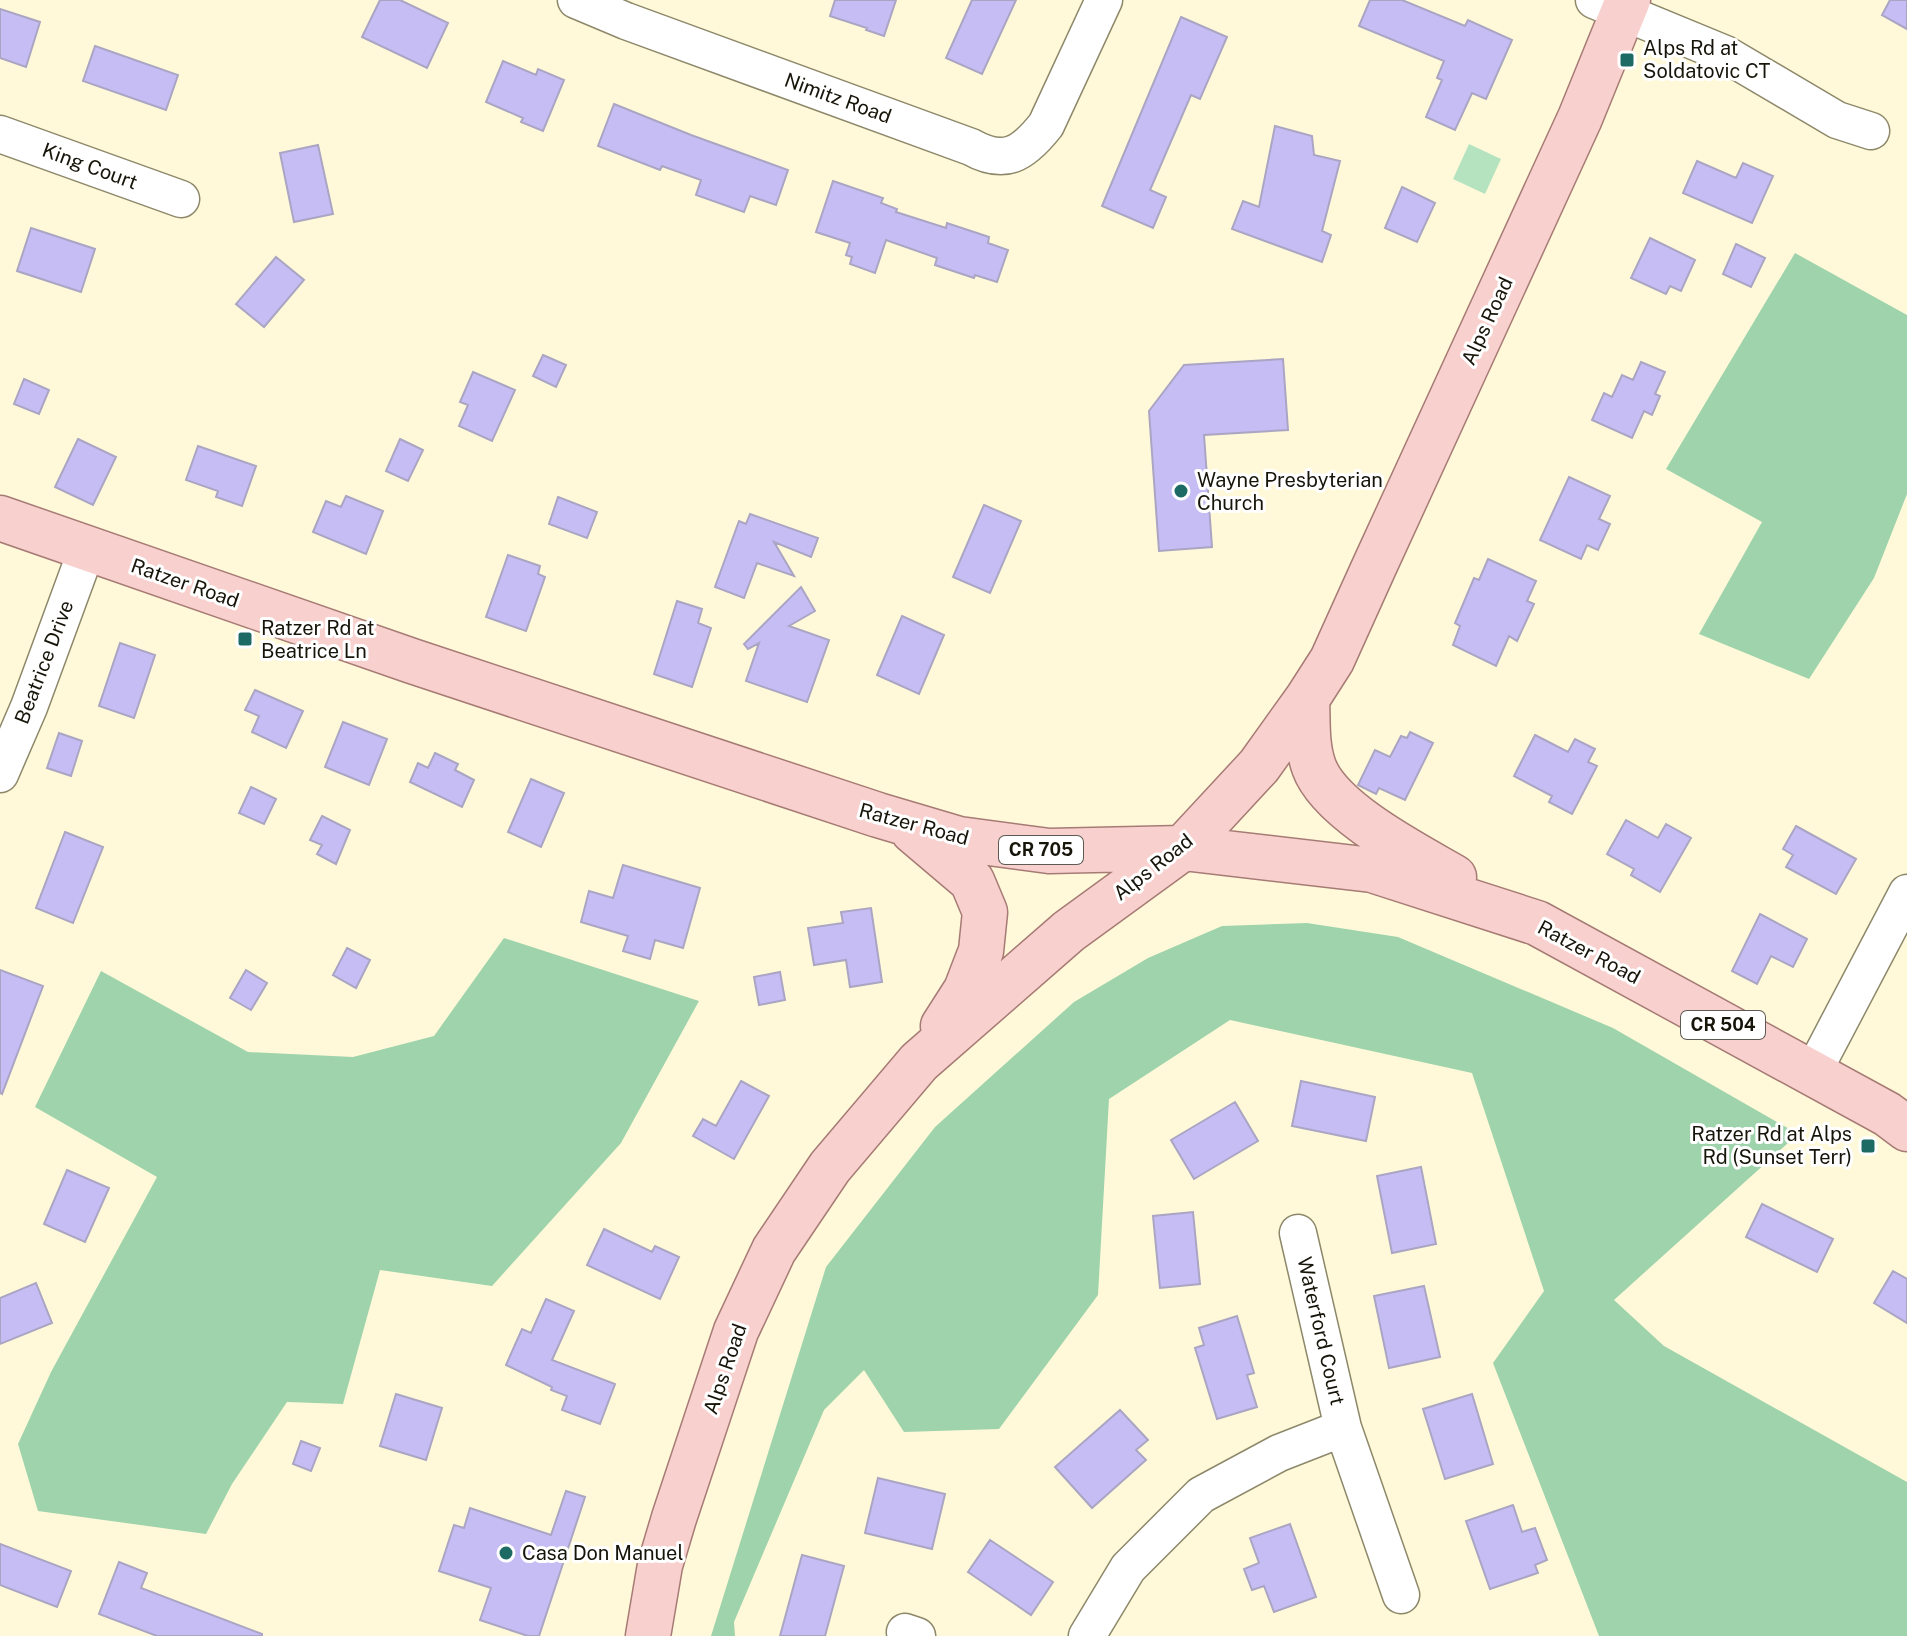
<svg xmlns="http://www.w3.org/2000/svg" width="1907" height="1636" font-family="'Public Sans',sans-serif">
  <rect width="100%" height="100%" fill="#fff9d9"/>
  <path fill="#b5e3c0" d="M1469,144L1501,159L1485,194L1453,179Z"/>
  <path fill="#9ed3ac" d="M1795,253L1907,315V494L1874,578L1809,679L1699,634L1762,522L1666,469Z
    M1307,923L1398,937L1613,1028L1798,1134L1614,1300L1664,1346L1907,1482V1636H1599L1493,1363L1544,1291L1472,1073L1230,1020L1109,1099L1098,1295L999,1429L904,1432L864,1370L824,1410L734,1622L735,1636H711L826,1267L935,1127L1074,1002L1148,958L1222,926Z
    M504,938L699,1001L621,1143L492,1286L380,1270L343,1404L287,1402L232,1484L206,1534L38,1511L18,1444L51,1372L157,1177L35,1107L101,971L248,1052L353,1057L434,1036Z"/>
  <path fill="#c7bdf5" stroke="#aaa5c3" stroke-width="2" d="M380,0H400L448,23L427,68L362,37Z
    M835,0H896L884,36L866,30L867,28L830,16Z
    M972,0H1016L982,74L946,58Z
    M1370,0H1402L1465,26L1468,20L1512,40L1486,99L1472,93L1455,130L1426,117L1442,80L1437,78L1444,61L1359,26Z
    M1890,0H1907V29L1882,15Z
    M0,9L40,22L26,67L0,58Z
    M1181,17L1227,37L1200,99L1191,95L1150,190L1166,197L1153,228L1102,206Z
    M95,46L178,75L166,110L83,81Z
    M503,61L536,75L538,69L564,80L543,131L521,122L523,118L486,102Z
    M614,104L691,135L788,170L776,205L750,196L744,212L696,195L701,180L662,166L660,170L598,146Z
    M1275,126L1312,136L1314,155L1340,161L1322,231L1331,235L1322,262L1232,229L1243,201L1259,207Z
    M318,145L333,214L294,222L280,153Z
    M1697,161L1736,178L1743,163L1773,176L1752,223L1683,193Z
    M833,181L883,198L881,203L897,209L896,212L946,228L947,223L989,237L988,243L1008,250L997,282L975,275L974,278L935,265L937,258L886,240L875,273L850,264L852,257L846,255L850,243L816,232Z
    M1402,187L1435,203L1417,242L1385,228Z
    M31,228L95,249L81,292L17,271Z
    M1650,238L1695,260L1681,291L1670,286L1666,294L1631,278Z
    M1736,244L1765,258L1751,287L1723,274Z
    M276,257L304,280L264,327L236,304Z
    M543,355L566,365L556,387L533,376Z
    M1283,359L1288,430L1204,435L1212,547L1159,551L1149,411L1184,365Z
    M1641,362L1665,372L1655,394L1660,396L1652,415L1644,411L1632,438L1592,420L1604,393L1612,397L1622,375L1633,380Z
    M473,372L515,390L492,441L459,426L468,405L460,402Z
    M24,379L49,390L39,414L14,404Z
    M78,439L116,457L93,505L55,487Z
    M400,439L423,450L408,481L386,471Z
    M198,446L256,466L242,506L216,497L218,491L186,480Z
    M1569,477L1610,496L1599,519L1610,524L1598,550L1587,545L1581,559L1540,540Z
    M346,496L383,511L366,554L313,532L326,501L341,507Z
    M558,497L597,512L587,538L549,524Z
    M984,505L1021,521L990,593L953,577Z
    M750,514L818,538L811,557L774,542L794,576L757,563L744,598L715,587L739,521L746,524Z
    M508,555L540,566L538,574L545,577L526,631L486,617Z
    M1488,559L1536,581L1527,601L1534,604L1517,641L1509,636L1496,666L1453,645L1460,626L1455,623L1474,578L1479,580Z
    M801,587L815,611L789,626L829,640L807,702L746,681L759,643L748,649L744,644Z
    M677,601L702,609L698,623L711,628L692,687L654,674Z
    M902,616L944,635L919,694L877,675Z
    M120,643L155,655L134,718L99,706Z
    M255,690L303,711L286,748L252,732L259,716L245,710Z
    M343,722L387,739L369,785L325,767Z
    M1410,732L1433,743L1405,800L1379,788L1376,794L1358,785L1375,750L1390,757L1401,736L1407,738Z
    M59,733L82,741L71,776L47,768Z
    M1535,735L1568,752L1575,739L1595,749L1588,762L1597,766L1572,814L1549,802L1552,796L1514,776Z
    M435,753L458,764L455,770L474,780L462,807L410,782L418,763L428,768Z
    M531,779L564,793L541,847L508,832Z
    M251,787L276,799L264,824L239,813Z
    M322,816L350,830L336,864L317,854L322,845L310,840Z
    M1626,820L1658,838L1666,824L1691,838L1660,892L1631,875L1634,869L1607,854Z
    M1796,826L1856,859L1836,894L1786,867L1793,855L1783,849Z
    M65,832L103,847L73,923L36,908Z
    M623,865L700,888L683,948L655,940L650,959L623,951L628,936L581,922L589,891L613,898Z
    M871,908L882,982L850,987L846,960L814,965L808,928L843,923L841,912Z
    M1760,914L1807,939L1793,967L1771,956L1757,984L1732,971Z
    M347,948L370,960L356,988L333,975Z
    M0,970L43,986L2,1094L0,1093Z
    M246,970L267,983L251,1010L230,998Z
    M780,972L785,1000L759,1005L754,977Z
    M741,1081L769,1096L734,1159L693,1136L703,1119L716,1126Z
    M1301,1081L1375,1097L1366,1141L1292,1126Z
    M1235,1102L1258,1141L1194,1179L1171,1140Z
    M1421,1167L1436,1244L1392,1253L1377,1176Z
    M67,1170L109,1188L85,1242L44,1224Z
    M1762,1204L1833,1239L1817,1272L1746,1237Z
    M1193,1212L1200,1284L1160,1288L1153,1216Z
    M604,1229L652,1252L655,1246L679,1257L660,1299L587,1265Z
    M1893,1271L1907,1279V1323L1874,1303Z
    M36,1283L52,1323L0,1344V1298Z
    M1424,1286L1440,1357L1389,1368L1374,1296Z
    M546,1299L574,1311L552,1360L615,1384L600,1424L562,1410L567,1396L551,1390L552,1387L506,1365L522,1329L531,1333Z
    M1237,1316L1254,1373L1247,1375L1257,1407L1217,1419L1195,1348L1204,1345L1199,1328Z
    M396,1394L442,1408L426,1460L380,1446Z
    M1472,1394L1493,1464L1445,1479L1423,1409Z
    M1120,1410L1148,1440L1136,1450L1146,1460L1092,1508L1055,1467Z
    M301,1441L320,1448L311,1471L293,1464Z
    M878,1478L945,1494L932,1549L865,1533Z
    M566,1491L585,1497L539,1636H528L480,1620L491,1588L439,1571L454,1525L464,1528L470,1508L551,1535Z
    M1513,1505L1522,1532L1535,1528L1547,1560L1535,1565L1538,1573L1490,1589L1466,1521Z
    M1290,1524L1316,1597L1274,1612L1264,1586L1252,1590L1244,1569L1259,1563L1250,1538Z
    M990,1540L1053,1582L1031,1615L968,1572Z
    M0,1544L71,1571L57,1607L0,1585Z
    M802,1555L844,1566L825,1636H780Z
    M119,1562L147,1573L141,1588L262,1634V1636H157L99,1614Z"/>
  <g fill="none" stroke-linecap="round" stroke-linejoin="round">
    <g stroke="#8d886a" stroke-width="39">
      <path id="minor" d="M576,0L626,21L971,147C1005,166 1023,154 1046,125L1104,0
        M1594,0L1725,54L1837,120L1871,131
        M0,134L181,199
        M0,774L29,707L87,549
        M1812,1074L1907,893
        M1298,1233L1343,1428L1401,1595
        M905,1632L917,1636
        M1087,1636L1128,1568L1201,1495L1279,1453L1343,1428"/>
    </g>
    <g stroke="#a77b75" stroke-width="47">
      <path id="major" d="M0,518L412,661L878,815L959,839L1049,851L1183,848L1372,870L1537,923L1887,1114L1907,1129
        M1307,699C1308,721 1306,745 1314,767C1330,811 1414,854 1454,877
        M913,831L972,881L985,912L981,951L966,990L943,1026
        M648,1636L660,1565L674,1518L736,1331L774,1250L830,1167L919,1062L1069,931L1183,848L1259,766L1307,699L1332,660L1374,567L1580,118L1628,0"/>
    </g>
    <use href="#minor" stroke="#fff" stroke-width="36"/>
    <use href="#major" stroke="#f8d1ce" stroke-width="44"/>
  </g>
  <g fill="#1d6963" stroke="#fff" stroke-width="3">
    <rect x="1619" y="52" width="16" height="16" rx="4"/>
    <circle cx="1181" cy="491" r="8"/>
    <rect x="237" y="631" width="16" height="16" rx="4"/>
    <rect x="1860" y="1138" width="16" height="16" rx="4"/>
    <circle cx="506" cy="1553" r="8"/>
  </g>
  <g text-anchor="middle" stroke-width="6" stroke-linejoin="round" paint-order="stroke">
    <g fill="#fff" stroke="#5d5b54" stroke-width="2">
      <rect x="999" y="836" width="84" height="28" rx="6"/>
      <rect x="1681" y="1011" width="84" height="28" rx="6"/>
    </g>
    <g font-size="18" font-weight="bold" fill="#17150a">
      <text x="1041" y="856">CR 705</text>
      <text x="1723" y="1031">CR 504</text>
    </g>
    <g font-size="20" fill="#17150a" stroke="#fff" text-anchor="start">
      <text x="1643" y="55">Alps Rd at<tspan x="1643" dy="23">Soldatovic CT</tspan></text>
      <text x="1197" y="487">Wayne Presbyterian<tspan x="1197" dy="23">Church</tspan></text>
      <text x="261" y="635">Ratzer Rd at<tspan x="261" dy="23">Beatrice Ln</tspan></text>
      <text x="1852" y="1141" text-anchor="end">Ratzer Rd at Alps<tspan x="1852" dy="23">Rd (Sunset Terr)</tspan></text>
      <text x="522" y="1560">Casa Don Manuel</text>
    </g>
    <g font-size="20" fill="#17150a" stroke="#fff">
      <text transform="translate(838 98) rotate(20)" y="7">Nimitz Road</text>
      <text transform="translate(90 166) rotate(20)" y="7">King Court</text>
      <text transform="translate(1487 321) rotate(-65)" y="7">Alps Road</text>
      <text transform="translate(185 583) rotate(19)" y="7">Ratzer Road</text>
      <text transform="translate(44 662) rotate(-69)" y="7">Beatrice Drive</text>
      <text transform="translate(914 824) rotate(15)" y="7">Ratzer Road</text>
      <text transform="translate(1153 867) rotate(-38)" y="7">Alps Road</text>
      <text transform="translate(1589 952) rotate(28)" y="7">Ratzer Road</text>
      <text transform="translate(1321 1331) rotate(77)" y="7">Waterford Court</text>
      <text transform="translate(725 1369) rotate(-71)" y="7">Alps Road</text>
    </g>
  </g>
</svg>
